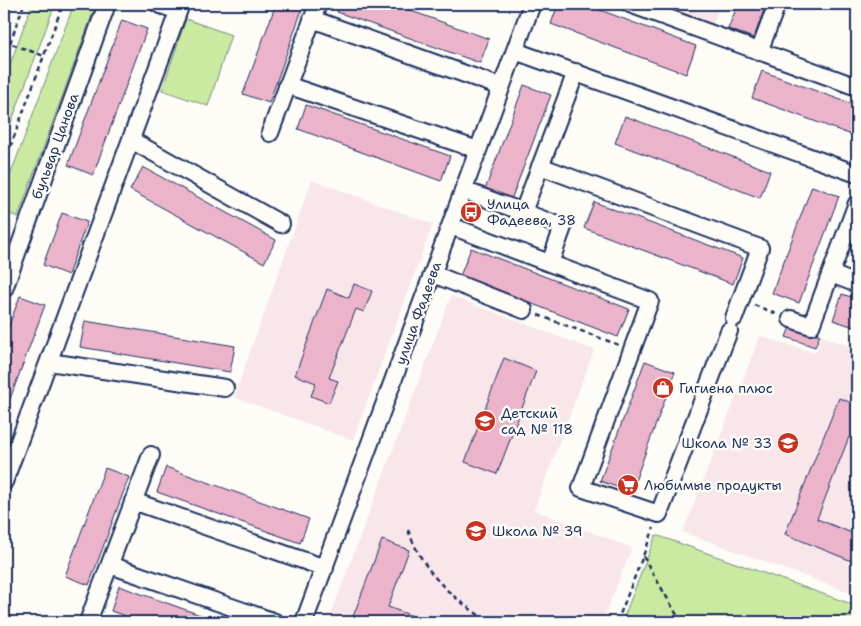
<svg xmlns="http://www.w3.org/2000/svg" width="861" height="626" font-family="'Shantell Sans',sans-serif">
  <rect width="100%" height="100%" fill="#fdfcf7"/>
  <filter id="ink" filterUnits="userSpaceOnUse"><feTurbulence type="fractalNoise" baseFrequency=".02" numOctaves="2"/><feDisplacementMap in="SourceGraphic" scale="10" xChannelSelector="R" yChannelSelector="G"/><feConvolveMatrix kernelMatrix="1 2 1 2 8 2 1 2 1" color-interpolation-filters="sRGB"/></filter>
  <g filter="url(#ink)">
    <path fill="#f8e6ea" d="M658,4H721L713,24Z
      M312,180L433,224L353,440L234,397Z
      M451,296L594,350L534,510L632,548L602,622H328Z
      M760,336L815,353L822,336L857,349V595L683,532Z"/>
    <path fill="#caeaa2" stroke="#728c80" d="M32,4H55L4,142V81Z
      M74,4H96L18,217L4,212V192Z
      M186,19L231,35L208,106L162,90Z
      M656,535L857,606V622H622Z"/>
    <path fill="#ebb4ca" stroke="#1b2f5e" d="M276,4H304L269,103L243,94Z
      M340,4H392L489,39L480,63L337,12Z
      M558,4H584L696,46L686,74L551,24Z
      M738,4H766L754,38L728,29Z
      M122,20L147,29L93,175L68,165Z
      M762,71L857,106V137L752,98Z
      M524,85L551,95L509,205L483,195Z
      M306,105L450,156L441,181L298,129Z
      M625,116L770,171L760,198L615,143Z
      M143,167L276,240L264,263L130,190Z
      M812,186L839,196L799,303L772,293Z
      M594,202L743,258L733,284L584,228Z
      M62,213L87,222L68,275L43,265Z
      M471,248L629,309L618,337L460,276Z
      M354,284L372,291L364,312L356,309L329,378L338,381L329,403L311,396L316,383L295,375L327,289L349,298Z
      M842,294L857,299V328L833,320Z
      M20,296L45,305L4,415V339Z
      M85,321L235,346L230,372L80,347Z
      M791,325L820,335L815,347L786,337Z
      M504,358L536,371L497,474L465,462Z
      M645,361L675,372L631,492L600,481Z
      M839,398L857,405V440L849,437L817,519L857,535V553L854,562L785,534Z
      M166,467L309,519L300,543L157,492Z
      M105,468L129,477L89,585L65,576Z
      M382,540L409,550L388,607L429,622H351Z
      M119,586L220,622H143L111,611Z"/>
    <g fill="none" stroke-linecap="round" stroke-linejoin="round">
      <g stroke="#1b2f5e" stroke-width="20">
        <path id="minor" d="M158,4L178,11
          M630,4L857,87
          M312,19L501,87
          M515,51L857,174
          M759,52L777,4
          M287,85L478,150
          M270,133L318,4
          M131,140L281,224
          M540,166L760,248L734,318
          M463,190L523,212
          M451,226L650,301L581,488L659,514L729,331
          M550,263L563,227L523,212L576,72
          M433,274L524,310
          M831,274L857,284
          M4,289L107,4
          M791,319L811,326L857,203
          M49,362L225,388
          M4,482L181,4
          M133,501L325,568
          M110,565L275,622
          M89,619L151,455
          M304,622L532,4"/>
      </g>
      <path stroke="#1b2f5e" stroke-width="2.5" stroke-dasharray="5 4" stroke-linecap="butt" d="M4,41L44,56
        M4,60L24,4
        M4,164L63,4
        M754,305L777,314
        M538,315L619,345
        M408,530C425,575 450,596 489,622
        M643,556L681,622
        M617,622L654,528"/>
      <use href="#minor" stroke="#fdfcf7" stroke-width="16"/>
    </g>
  </g>
  <defs>
    <g id="bus-disc" transform="scale(1.125)"><circle r="9.5" fill="#c8321e" stroke="#fdfcf7"/><path d="M-5-6H5V4H4V6H2V4H-2V6H-4V4H-5ZM-3.5-4V0h7V-4ZM-3.5 1.2v1.5H-2V1.2ZM2 1.2v1.5H3.5V1.2Z" fill="#fff"/></g>
    <g id="shop-disc" transform="scale(1.125)"><circle r="9.5" fill="#c8321e" stroke="#fdfcf7"/><path d="M-5-2.5h2.3a2.7 3.5 0 0 1 5.4 0H5L5.5 6h-11ZM-1.5-2.5h3a1.5 2.3 0 0 0-3 0Z" fill="#fff"/></g>
    <g id="school-disc" transform="scale(1.125)"><circle r="9.5" fill="#c8321e" stroke="#fdfcf7"/><path d="M0-5L7-2L0 1L-7-2ZM-4 1L0 2.5L4 1V4Q0 6-4 4Z" fill="#fff"/></g>
    <g id="supermarket-disc" transform="scale(1.125)"><circle r="9.5" fill="#c8321e" stroke="#fdfcf7"/><path d="M-6-5.5h2.5l.6 2H6L4.5 2H-2.5L-4.4-4H-6ZM-1.5 3.2a1.3 1.3 0 1 0 .1 0ZM3 3.2a1.3 1.3 0 1 0 .1 0Z" fill="#fff"/></g>
  </defs>
  <g fill-rule="evenodd">
    <use href="#bus-disc" x="471" y="212"/>
    <use href="#shop-disc" x="663" y="388"/>
    <use href="#school-disc" x="485" y="421"/>
    <use href="#school-disc" x="788" y="443"/>
    <use href="#supermarket-disc" x="628" y="485"/>
    <use href="#school-disc" x="476" y="531"/>
  </g>
  <g text-anchor="middle" stroke-width="5" stroke-linejoin="round" paint-order="stroke">
    <g font-size="14" fill="#1b2f5e" stroke="#fdfcf7">
      <text transform="translate(55 146) rotate(-70)" y="5">бульвар Цанова</text>
      <text transform="translate(418 313) rotate(-70)" y="5">улица Фадеева</text>
    </g>
    <g font-size="14" fill="#1b2f5e" stroke="#fdfcf7" text-anchor="start">
      <text x="487" y="209">Улица<tspan x="487" dy="16">Фадеева, 38</tspan></text>
      <text x="679" y="393">Гигиена плюс</text>
      <text x="501" y="418">Детский<tspan x="501" dy="16">сад № 118</tspan></text>
      <text x="772" y="448" text-anchor="end">Школа № 33</text>
      <text x="644" y="490">Любимые продукты</text>
      <text x="492" y="536">Школа № 39</text>
    </g>
  </g>
  <rect width="861" height="626" fill="none" stroke="#fdfcf7" stroke-width="20"/>
  <rect x="10" y="10" width="841" height="606" fill="none" stroke="#1b2f5e" stroke-width="2" filter="url(#ink)"/>
</svg>
